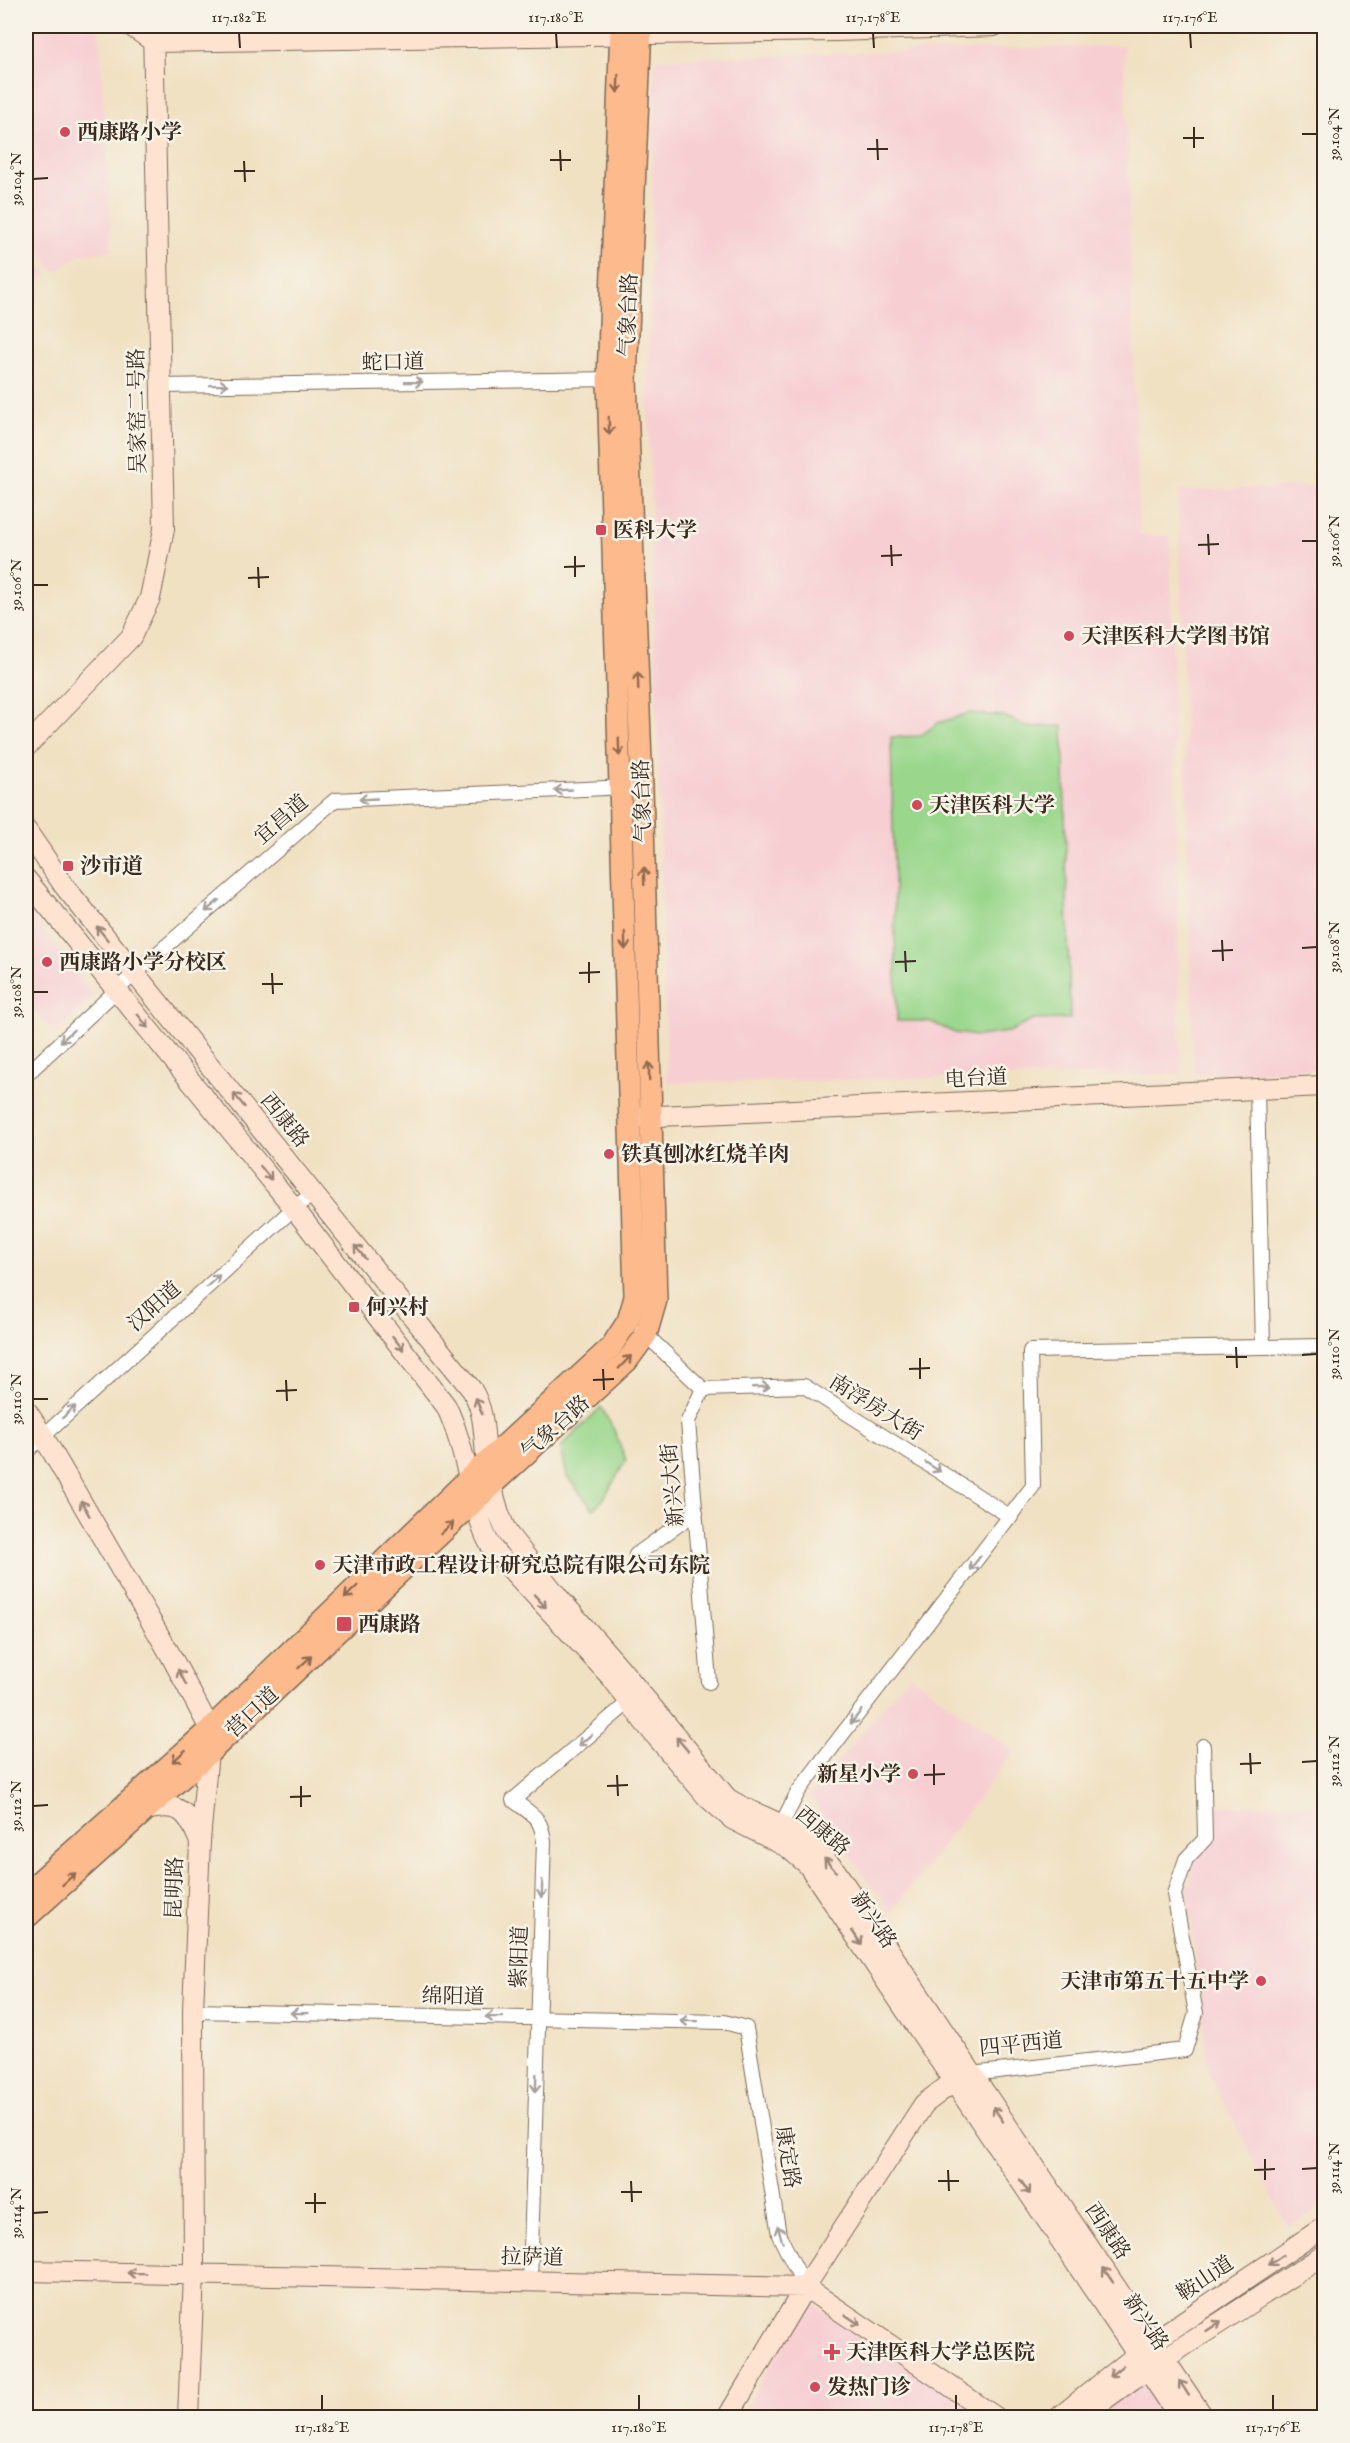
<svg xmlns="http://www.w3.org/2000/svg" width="1350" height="2443" font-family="'IM FELL English','Noto Serif SC',serif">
  <rect width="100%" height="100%" fill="#f7f3e8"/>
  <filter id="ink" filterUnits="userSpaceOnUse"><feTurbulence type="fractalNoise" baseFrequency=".0167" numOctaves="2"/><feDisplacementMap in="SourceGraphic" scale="12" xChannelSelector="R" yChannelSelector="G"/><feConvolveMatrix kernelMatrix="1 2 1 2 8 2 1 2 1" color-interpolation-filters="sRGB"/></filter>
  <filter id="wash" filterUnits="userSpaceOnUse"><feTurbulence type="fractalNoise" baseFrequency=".008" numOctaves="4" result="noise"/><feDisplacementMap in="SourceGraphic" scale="24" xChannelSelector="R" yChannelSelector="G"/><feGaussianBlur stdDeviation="1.35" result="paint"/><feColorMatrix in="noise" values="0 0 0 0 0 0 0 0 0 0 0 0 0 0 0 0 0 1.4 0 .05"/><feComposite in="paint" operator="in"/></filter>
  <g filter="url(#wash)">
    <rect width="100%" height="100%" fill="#f1e1c3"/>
    <path fill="#f7cfd3" d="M26,26H96L99,28L112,251L80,255L55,272L26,236Z
      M1124,45L1139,535L1170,536L1181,1074L667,1083L648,394L655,59Z
      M26,247L48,275L26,293Z
      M1324,486V1069L1194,1074L1178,491Z
      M26,908L94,996L54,1034L26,1001Z
      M910,1675L1014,1751L891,1913L809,1797Z
      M1324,1804V2204L1288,2227L1209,2074L1187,1889L1193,1862L1216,1837L1214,1806Z
      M809,2301L987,2418H739Z
      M1145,2379L1169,2418H1091Z"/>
    <path fill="#9ad78c" stroke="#6a8055" stroke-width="1.5" d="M970,713L1004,716L1028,727L1063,726L1070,1019L1033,1020L1009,1032L977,1036L955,1033L929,1021H897L891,737L920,736L938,723Z
      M601,1407L613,1428L626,1460L603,1500L593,1509L567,1477L561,1447Z"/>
  </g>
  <g filter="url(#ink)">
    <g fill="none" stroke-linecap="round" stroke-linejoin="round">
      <g stroke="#7b6a58" stroke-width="16">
        <path id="street" d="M160,386L614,379
          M26,1075L135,973L335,800L628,787
          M642,1331L703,1389L688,1421L709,1682
          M1263,1347L1324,1346
          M703,1389L804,1386L1011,1517
          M26,1452L294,1208L313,1194
          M636,1555L696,1512
          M781,1825L798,1792L1033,1486L1030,1351L1263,1347L1257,1089
          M193,2011L724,2022L746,2028L779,2235L805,2287
          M966,2076L971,2074L1185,2050L1196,2013L1174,1894L1186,1859L1205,1839L1203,1746
          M530,2281L544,1841C541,1816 532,1815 513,1800L629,1702"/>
      </g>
      <g stroke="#7b6a58" stroke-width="22">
        <path id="secondary" d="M131,26L154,42L836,31L994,26
          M26,747L131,637L150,598L164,529L153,30
          M26,830L65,887L472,1390C486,1414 483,1436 487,1462C491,1484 497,1515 508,1534L558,1597L620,1668L727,1798C744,1810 764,1815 781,1825C802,1837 820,1853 835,1870L1204,2418
          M26,879L294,1208L446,1406C460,1435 466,1469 475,1500C480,1520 483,1536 495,1552L612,1678L644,1722L708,1798L732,1819L787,1847L808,1865L1180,2418
          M636,1117L1324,1086
          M26,1410L43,1436L170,1654L210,1729L200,1841L193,2011L194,2274L188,2418
          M145,1810C179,1802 187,1810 199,1840
          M26,2271L805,2287L997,2418
          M727,2418L805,2287L924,2104L953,2082
          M1058,2418L1154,2341L1324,2227
          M1079,2418L1133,2379L1324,2255"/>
      </g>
      <g stroke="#7b6a58" stroke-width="24">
        <path id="primary" d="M26,1893L210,1729L468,1479L611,1347L628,1321L635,1297L608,379L621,26
          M26,1918L206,1756L493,1484L627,1361L646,1335L656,1300L642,786L626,379L641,26"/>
      </g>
      <use href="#street" stroke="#fff" stroke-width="14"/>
      <use href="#secondary" stroke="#fee3d1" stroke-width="20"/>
      <use href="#primary" stroke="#fcba8d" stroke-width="21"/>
    </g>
    <defs><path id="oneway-shaft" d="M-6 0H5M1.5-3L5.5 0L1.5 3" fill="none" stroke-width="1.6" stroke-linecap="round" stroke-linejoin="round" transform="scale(1.5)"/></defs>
    <g stroke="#926b50">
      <use href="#oneway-shaft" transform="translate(618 84) rotate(92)"/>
      <use href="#oneway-shaft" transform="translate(609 426) rotate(88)"/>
      <use href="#oneway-shaft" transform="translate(638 681) rotate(-92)"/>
      <use href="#oneway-shaft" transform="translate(619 747) rotate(88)"/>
      <use href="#oneway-shaft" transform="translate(644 876) rotate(-91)"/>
      <use href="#oneway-shaft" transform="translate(625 941) rotate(88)"/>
      <use href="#oneway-shaft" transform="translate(649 1071) rotate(-91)"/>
      <use href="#oneway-shaft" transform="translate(625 1362) rotate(-46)"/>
      <use href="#oneway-shaft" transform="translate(447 1528) rotate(-43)"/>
      <use href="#oneway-shaft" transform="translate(351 1592) rotate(136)"/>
      <use href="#oneway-shaft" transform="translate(305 1662) rotate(-43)"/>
      <use href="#oneway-shaft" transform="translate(179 1756) rotate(138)"/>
      <use href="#oneway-shaft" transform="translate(69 1879) rotate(-42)"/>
    </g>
    <g stroke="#a79f9a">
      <use href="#oneway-shaft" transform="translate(414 382) rotate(-1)"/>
      <use href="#oneway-shaft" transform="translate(219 385) rotate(-1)"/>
      <use href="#oneway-shaft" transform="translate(563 790) rotate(177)"/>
      <use href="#oneway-shaft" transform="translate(368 799) rotate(177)"/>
      <use href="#oneway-shaft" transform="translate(212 906) rotate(139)"/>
      <use href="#oneway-shaft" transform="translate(67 1036) rotate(137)"/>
      <use href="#oneway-shaft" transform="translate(213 1281) rotate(-42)"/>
      <use href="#oneway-shaft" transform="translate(761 1387) rotate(-2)"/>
      <use href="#oneway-shaft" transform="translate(69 1412) rotate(-42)"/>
      <use href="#oneway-shaft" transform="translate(933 1467) rotate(32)"/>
      <use href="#oneway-shaft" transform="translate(975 1563) rotate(128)"/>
      <use href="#oneway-shaft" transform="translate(856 1717) rotate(128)"/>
      <use href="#oneway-shaft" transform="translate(585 1740) rotate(140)"/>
      <use href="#oneway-shaft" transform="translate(542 1889) rotate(92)"/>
      <use href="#oneway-shaft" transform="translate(299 2013) rotate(-179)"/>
      <use href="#oneway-shaft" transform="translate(494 2017) rotate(-179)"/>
      <use href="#oneway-shaft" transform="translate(689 2021) rotate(-179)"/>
      <use href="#oneway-shaft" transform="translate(536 2083) rotate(92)"/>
      <use href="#oneway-shaft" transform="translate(780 2234) rotate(-107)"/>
    </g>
    <g stroke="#9c8678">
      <use href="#oneway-shaft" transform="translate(102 933) rotate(-129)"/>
      <use href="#oneway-shaft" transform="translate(143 1021) rotate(51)"/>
      <use href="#oneway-shaft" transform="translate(239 1100) rotate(-129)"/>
      <use href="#oneway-shaft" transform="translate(266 1173) rotate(51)"/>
      <use href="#oneway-shaft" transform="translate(360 1252) rotate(-129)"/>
      <use href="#oneway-shaft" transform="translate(398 1343) rotate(52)"/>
      <use href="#oneway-shaft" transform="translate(479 1406) rotate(-111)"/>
      <use href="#oneway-shaft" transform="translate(85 1508) rotate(-120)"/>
      <use href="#oneway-shaft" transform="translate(540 1601) rotate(47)"/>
      <use href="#oneway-shaft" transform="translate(182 1677) rotate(-118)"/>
      <use href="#oneway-shaft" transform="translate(682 1744) rotate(-130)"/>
      <use href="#oneway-shaft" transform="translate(830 1865) rotate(-131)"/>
      <use href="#oneway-shaft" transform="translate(857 1938) rotate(56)"/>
      <use href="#oneway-shaft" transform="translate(998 2114) rotate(-124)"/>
      <use href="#oneway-shaft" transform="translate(1025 2187) rotate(56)"/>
      <use href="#oneway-shaft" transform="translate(1276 2260) rotate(146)"/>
      <use href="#oneway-shaft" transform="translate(136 2273) rotate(-179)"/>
      <use href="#oneway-shaft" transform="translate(1108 2275) rotate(-124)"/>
      <use href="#oneway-shaft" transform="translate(853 2320) rotate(34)"/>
      <use href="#oneway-shaft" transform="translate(1214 2326) rotate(-33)"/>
      <use href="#oneway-shaft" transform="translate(1116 2371) rotate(141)"/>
      <use href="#oneway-shaft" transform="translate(1184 2388) rotate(-123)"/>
    </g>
  </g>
  <path fill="none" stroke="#3b2a1e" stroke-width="2" d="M239,33L240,48M556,33L557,48M873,33L874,48M1190,33L1191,48M1194,127V148M1302,134H1317M1183,138H1204M877,139L878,160M867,149H888M560,150L561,171M550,160H571M244,161L245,182M234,171H255M33,179L48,178M1208,534L1209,555M1302,541H1317M891,545L892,566M1198,545L1219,544M575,556V577M881,556L902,555M258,567L259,588M564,567L585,566M248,578L269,577M33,585H48M1222,940L1223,961M1302,948L1317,947M905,951L906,972M1212,951L1233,950M589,962V983M895,962L916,961M272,973L273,994M579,973L600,972M262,984H283M33,992H48M1236,1347L1237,1368M1302,1355L1317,1354M1226,1357H1247M920,1358V1379M603,1369L604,1390M909,1369L930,1368M286,1380L287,1401M593,1380L614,1379M276,1391L297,1390M33,1399H48M1250,1753L1251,1774M1302,1762L1317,1761M934,1764V1785M1240,1764L1261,1763M617,1775L618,1796M924,1775L945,1774M301,1786V1807M607,1786L628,1785M290,1797L311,1796M33,1806L48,1805M1265,2159V2180M1302,2169L1317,2168M948,2170L949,2191M1254,2170L1275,2169M631,2181L632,2202M938,2181H959M621,2192H642M315,2193V2213M305,2203H326M33,2213L48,2212M322,2395V2410M639,2395V2410M956,2395V2410M1273,2395V2410"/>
  <g fill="#d1495b" stroke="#f7f3e8" stroke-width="2">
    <circle cx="65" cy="132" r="6"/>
    <rect x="595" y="524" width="12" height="12" rx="3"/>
    <circle cx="1069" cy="636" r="6"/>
    <circle cx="917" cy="805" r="6"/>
    <rect x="62" y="860" width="12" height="12" rx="3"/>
    <circle cx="47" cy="962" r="6"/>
    <circle cx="609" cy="1154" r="6"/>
    <rect x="348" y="1301" width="12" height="12" rx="3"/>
    <circle cx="320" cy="1565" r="6"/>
    <rect x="336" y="1616" width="16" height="16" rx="3"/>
    <circle cx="913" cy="1774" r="6"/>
    <circle cx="1261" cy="1981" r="6"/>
    <path d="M829 2343h6v6h6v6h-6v6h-6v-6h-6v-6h6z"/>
    <circle cx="815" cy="2387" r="6"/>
  </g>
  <g text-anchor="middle" stroke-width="5" stroke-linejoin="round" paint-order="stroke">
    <g font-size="21" font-weight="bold" fill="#3b2a1e" stroke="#f7f3e8" text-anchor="start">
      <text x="77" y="139">西康路小学</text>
      <text x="613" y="537">医科大学</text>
      <text x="1081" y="643">天津医科大学图书馆</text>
      <text x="929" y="812">天津医科大学</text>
      <text x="80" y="873">沙市道</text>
      <text x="59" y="969">西康路小学分校区</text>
      <text x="621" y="1161">铁真刨冰红烧羊肉</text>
      <text x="366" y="1314">何兴村</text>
      <text x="332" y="1572">天津市政工程设计研究总院有限公司东院</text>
      <text x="358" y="1631">西康路</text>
      <text x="901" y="1781" text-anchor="end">新星小学</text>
      <text x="1249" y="1988" text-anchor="end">天津市第五十五中学</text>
      <text x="846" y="2359">天津医科大学总医院</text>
      <text x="827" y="2394">发热门诊</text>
    </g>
    <g font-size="21" fill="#3b2a1e" stroke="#f7f3e8">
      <text transform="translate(628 315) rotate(-88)" y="7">气象台路</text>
      <text transform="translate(393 362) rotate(-1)" y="7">蛇口道</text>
      <text transform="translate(137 411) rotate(-91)" y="7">吴家窑二号路</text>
      <text transform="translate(642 801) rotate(-92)" y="7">气象台路</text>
      <text transform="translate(281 819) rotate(-41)" y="7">宜昌道</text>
      <text transform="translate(976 1078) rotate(-3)" y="7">电台道</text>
      <text transform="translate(285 1120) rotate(51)" y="7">西康路</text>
      <text transform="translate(154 1306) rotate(-42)" y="7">汉阳道</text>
      <text transform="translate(876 1407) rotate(32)" y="7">南浮房大街</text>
      <text transform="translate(555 1427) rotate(-42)" y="7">气象台路</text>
      <text transform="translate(672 1485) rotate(-95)" y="7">新兴大街</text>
      <text transform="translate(252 1712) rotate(-43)" y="7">营口道</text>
      <text transform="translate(823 1831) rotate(40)" y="7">西康路</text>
      <text transform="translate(174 1888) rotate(-88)" y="7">昆明路</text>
      <text transform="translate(874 1920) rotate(56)" y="7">新兴路</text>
      <text transform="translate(519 1957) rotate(-88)" y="7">紫阳道</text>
      <text transform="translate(453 1996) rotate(1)" y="7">绵阳道</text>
      <text transform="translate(1021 2044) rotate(-6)" y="7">四平西道</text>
      <text transform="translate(788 2157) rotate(81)" y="7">康定路</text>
      <text transform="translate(1108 2231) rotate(56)" y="7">西康路</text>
      <text transform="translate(532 2257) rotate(1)" y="7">拉萨道</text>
      <text transform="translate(1205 2278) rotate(-34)" y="7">鞍山道</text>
      <text transform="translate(1146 2322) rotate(56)" y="7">新兴路</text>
    </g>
  </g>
  <rect width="1350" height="2443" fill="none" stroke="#f7f3e8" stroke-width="66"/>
  <rect x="33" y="33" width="1284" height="2377" fill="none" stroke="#3b2a1e" stroke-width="2"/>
  <g font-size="15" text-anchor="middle" fill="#3b2a1e">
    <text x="239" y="22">117.182°E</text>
    <text x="556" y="22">117.180°E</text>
    <text x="873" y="22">117.178°E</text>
    <text x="1190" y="22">117.176°E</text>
    <text transform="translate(1334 134) rotate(-90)" y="5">39.104°N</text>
    <text transform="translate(16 179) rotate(-90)" y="5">39.104°N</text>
    <text transform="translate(1334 541) rotate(-90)" y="5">39.106°N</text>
    <text transform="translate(16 585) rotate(-90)" y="5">39.106°N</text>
    <text transform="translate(1334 947) rotate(-90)" y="5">39.108°N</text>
    <text transform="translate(16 992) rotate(-90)" y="5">39.108°N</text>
    <text transform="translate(1334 1354) rotate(-90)" y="5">39.110°N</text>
    <text transform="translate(16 1399) rotate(-90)" y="5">39.110°N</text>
    <text transform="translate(1334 1761) rotate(-90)" y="5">39.112°N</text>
    <text transform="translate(16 1806) rotate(-90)" y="5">39.112°N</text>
    <text transform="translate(1334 2168) rotate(-90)" y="5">39.114°N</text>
    <text transform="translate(16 2213) rotate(-90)" y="5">39.114°N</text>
    <text x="322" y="2432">117.182°E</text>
    <text x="639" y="2432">117.180°E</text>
    <text x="956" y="2432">117.178°E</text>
    <text x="1273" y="2432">117.176°E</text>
  </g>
</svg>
